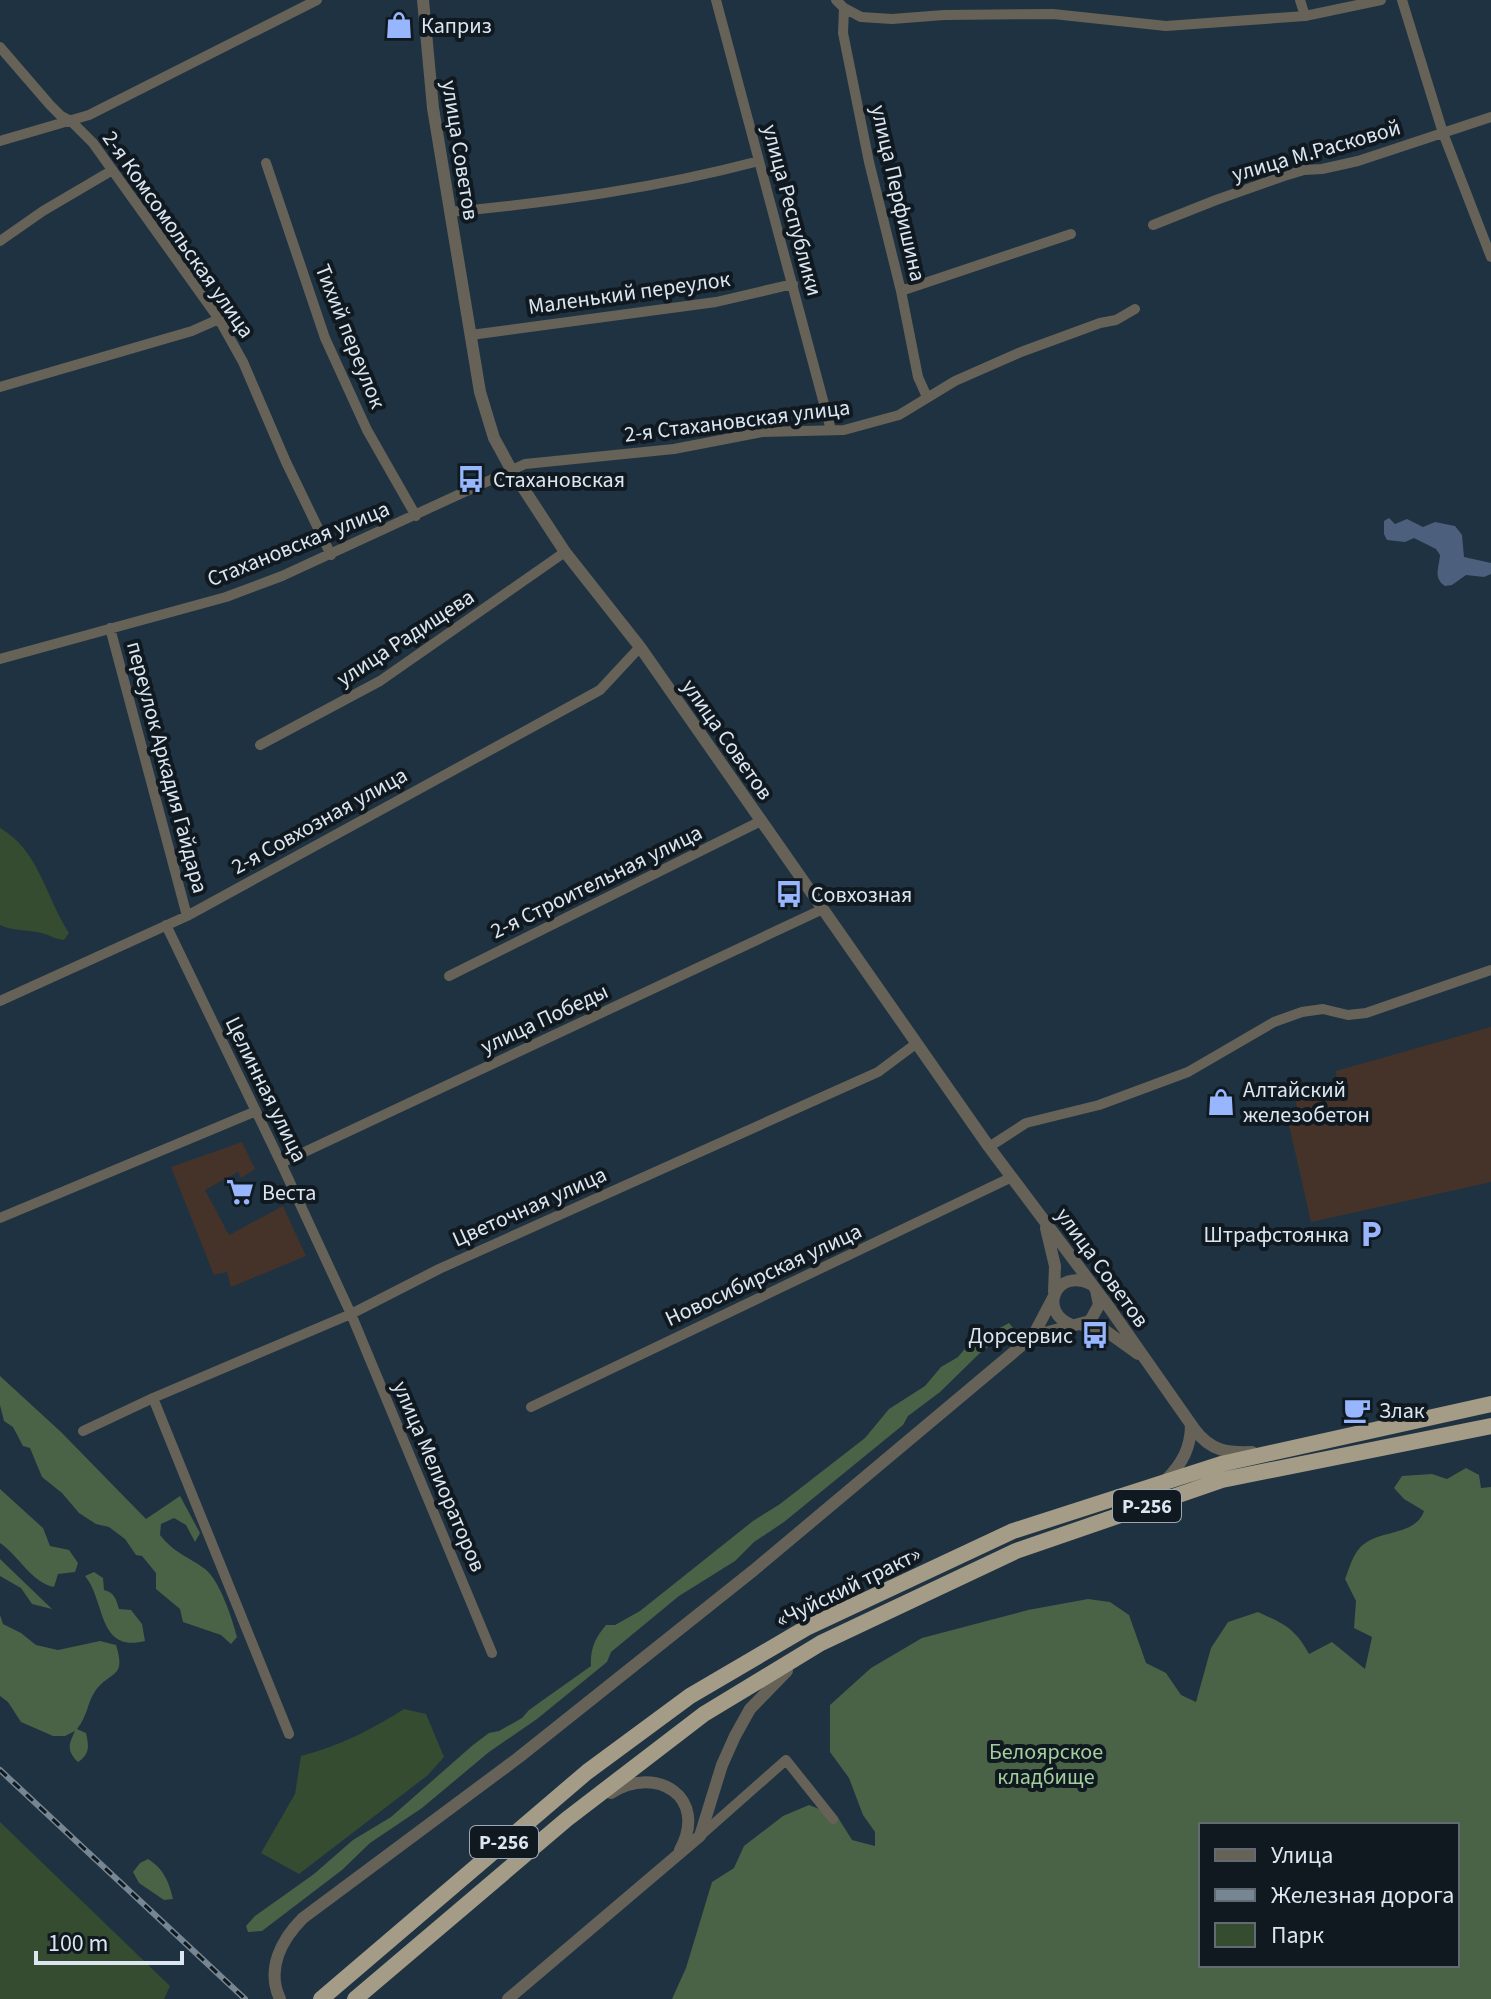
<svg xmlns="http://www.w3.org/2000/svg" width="1491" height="1999" font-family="'Source Sans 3',sans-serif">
  <rect width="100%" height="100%" fill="#1f3241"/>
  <path fill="#45332a" d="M1491,1027V1182L1311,1222L1287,1116L1298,1112L1294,1094L1337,1085L1336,1071Z
    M242,1142L255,1169L241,1178L238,1172L205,1190L229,1235L283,1206L306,1256L231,1287L227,1272L214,1275L171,1167Z"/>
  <path fill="#354c31" d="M0,828C39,850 46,898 69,933L64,940C56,939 53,937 45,934C30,929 15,932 0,925Z
    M404,1709L426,1714L444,1757L428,1775L299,1874L261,1853L295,1794L301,1756C339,1746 371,1730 404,1709Z
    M0,1822L170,1986L164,1999H0Z"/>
  <path fill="#4a6246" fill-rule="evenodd" d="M1009,1323L1013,1328L1004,1338L983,1350L940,1392L908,1416L903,1425L784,1522L754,1542L735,1561L679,1596L611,1652L607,1662L537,1719L489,1752L422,1808L370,1843L342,1870L262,1931L248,1932L246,1926L255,1916L314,1874L353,1840L391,1817L473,1745L489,1733L499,1731L522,1718L529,1710L591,1666C590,1649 595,1638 606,1625H615L640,1611L753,1521L780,1504L865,1438L889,1409L925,1386L941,1367L958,1357L968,1345Z
    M0,1376L61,1432L146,1519L180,1496L200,1533L195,1542L186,1525L174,1518L161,1524L160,1535C175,1554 188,1556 205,1569C220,1581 232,1618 237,1637L231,1644L221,1635L183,1622L180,1609L156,1589V1573L142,1556L136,1555L125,1539L109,1527L96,1524L79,1513L62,1493L42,1477L30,1448L23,1446L13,1427L4,1421L0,1405Z
    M1466,1468L1479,1475L1481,1488L1491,1487V1999H672L686,1968L712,1882L734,1868L744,1846L783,1816L809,1805L837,1816L852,1840L875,1846V1832L863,1815L849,1778L830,1752V1705L871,1668L922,1638L1028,1610L1088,1599L1110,1602L1129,1615L1146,1663L1166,1673L1181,1695L1196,1702L1211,1648L1228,1622L1258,1612C1284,1624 1295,1628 1309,1654L1332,1642L1365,1669L1372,1637L1354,1628L1356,1601L1345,1579C1350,1567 1353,1552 1364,1544C1382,1530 1416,1535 1424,1511L1404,1499L1394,1488L1402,1476L1432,1474L1447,1479ZM1201,1825H1457V1965H1201Z
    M0,1489L43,1528L50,1546L69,1550L78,1563L75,1572L58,1574L54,1587C32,1583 19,1556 0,1543Z
    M0,1559L52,1609L32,1604L21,1588L0,1576Z
    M94,1572L103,1578L104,1590C115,1593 116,1599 119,1609L131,1610L142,1624L145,1641C97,1653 106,1601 85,1576Z
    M0,1615L3,1624L21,1633L36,1645L58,1650L100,1641L116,1645C127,1680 109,1670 94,1693C87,1704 88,1715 77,1729L86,1733C89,1746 90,1754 78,1762C66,1750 69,1744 75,1731L65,1736H53L21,1722L8,1702L0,1696Z
    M148,1859C164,1869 169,1882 173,1899L164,1900L139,1883L133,1872L140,1863Z"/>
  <path fill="#4c5f7d" d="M1389,518L1395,524L1407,519L1423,527L1435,522L1455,526L1462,535L1464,557L1491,563V574L1484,577L1466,575L1452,585L1445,586C1433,578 1439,568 1440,555L1436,549L1414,538L1405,542L1387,540L1384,534V521Z"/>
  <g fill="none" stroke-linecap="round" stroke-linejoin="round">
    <path stroke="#666258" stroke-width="10" d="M716,0L831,430
      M836,0L844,8L843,33L869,162L901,291L918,377L927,397
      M1300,0L1305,16
      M1402,0L1443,133L1491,257
      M844,8L861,17L892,19L944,15L1053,14L1166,26L1305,16L1381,0
      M0,47L50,105L61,116L71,121L93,143L219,319L243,362L286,462L331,555
      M0,141L89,115L317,0
      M266,163L325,338L367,430L416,516
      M450,212C555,202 657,188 759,161
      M1153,225L1216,200L1284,176L1304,170L1322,169L1358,161L1491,117
      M0,241L43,211L111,171
      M901,291L1071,234
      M471,335L716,302L793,284
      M0,387L192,331L219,319
      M110,628L187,916
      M0,659L226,597L282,576L525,464L674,449L762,432L844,430L899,415L955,381L1021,352L1100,323L1116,320L1135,309
      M260,745L380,681L565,552
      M166,925L281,1163L351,1314L492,1653
      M449,976L761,821
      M0,1001L187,916L600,690L640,647
      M989,1147L1026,1123L1099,1105L1188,1072L1274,1022L1302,1012L1323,1009L1348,1015L1366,1013L1491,970
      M281,1163L823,909
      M0,1218L256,1111
      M153,1398L289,1734
      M531,1407L1012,1177
      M83,1431L153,1398L351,1314L439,1269L878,1072L917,1043
      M700,1836L786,1760L833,1819"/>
    <path stroke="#666258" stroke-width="12" d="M423,0L433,108L480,392L494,438L512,471L565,552L640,647L989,1147L1106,1303L1195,1430C1211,1451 1227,1453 1252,1452
      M1046,1228L1055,1266L1054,1292
      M1072,1325C1037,1312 1056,1267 1091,1284
      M1082,1325L1106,1331L1138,1354
      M1033,1336L1090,1321L1099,1305L1096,1290
      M1165,1481C1182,1464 1191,1448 1191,1424
      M611,1793C656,1764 709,1797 680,1850
      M280,1999C266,1969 281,1940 303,1918L518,1758L754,1570L1033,1336L1054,1296
      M508,1999L700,1836L722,1765L735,1736L750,1709L787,1671"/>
    <path stroke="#a49c86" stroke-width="16" d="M321,1999L587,1772L690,1696L806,1628L1013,1531L1221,1464L1491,1404
      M355,1999L567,1819L704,1714L821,1643L1016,1551L1222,1480L1491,1426"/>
    <g stroke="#768692" stroke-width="6">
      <path id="rail" d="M0,1770L245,1999"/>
    </g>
    <use href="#rail" stroke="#111920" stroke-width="3" stroke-dasharray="9" stroke-linecap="butt"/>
  </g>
  <defs>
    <g id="shop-bare" transform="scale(2.16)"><path d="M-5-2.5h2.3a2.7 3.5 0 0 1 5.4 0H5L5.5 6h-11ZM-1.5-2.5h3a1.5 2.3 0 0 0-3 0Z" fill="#97b6fd" stroke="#111920" stroke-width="2.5" paint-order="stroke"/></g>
    <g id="bus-bare" transform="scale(2.16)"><path d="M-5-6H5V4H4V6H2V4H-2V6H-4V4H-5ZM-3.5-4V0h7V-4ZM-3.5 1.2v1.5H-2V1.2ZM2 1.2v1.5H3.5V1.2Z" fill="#97b6fd" stroke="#111920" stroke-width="2.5" paint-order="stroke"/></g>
    <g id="supermarket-bare" transform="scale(2.16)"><path d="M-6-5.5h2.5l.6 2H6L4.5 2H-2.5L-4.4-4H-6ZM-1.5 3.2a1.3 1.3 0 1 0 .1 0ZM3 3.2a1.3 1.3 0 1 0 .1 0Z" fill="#97b6fd" stroke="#111920" stroke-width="2.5" paint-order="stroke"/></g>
    <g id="parking-bare" transform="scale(2.16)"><path d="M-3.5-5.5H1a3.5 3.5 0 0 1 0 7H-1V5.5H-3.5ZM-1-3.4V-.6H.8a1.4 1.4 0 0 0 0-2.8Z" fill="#97b6fd" stroke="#111920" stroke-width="2.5" paint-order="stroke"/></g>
    <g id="cafe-bare" transform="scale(2.16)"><path d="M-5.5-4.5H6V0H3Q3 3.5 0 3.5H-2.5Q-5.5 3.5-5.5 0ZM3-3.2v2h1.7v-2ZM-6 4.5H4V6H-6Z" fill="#97b6fd" stroke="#111920" stroke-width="2.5" paint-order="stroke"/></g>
  </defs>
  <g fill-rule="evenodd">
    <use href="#shop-bare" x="399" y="25"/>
    <use href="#bus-bare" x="471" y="479"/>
    <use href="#bus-bare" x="789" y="894"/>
    <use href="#shop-bare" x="1221" y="1102"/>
    <use href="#supermarket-bare" x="240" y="1192"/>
    <use href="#parking-bare" x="1371" y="1234"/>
    <use href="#bus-bare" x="1095" y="1335"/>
    <use href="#cafe-bare" x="1357" y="1410"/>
  </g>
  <g text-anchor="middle" stroke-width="8" stroke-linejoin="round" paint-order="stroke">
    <g fill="#111920" stroke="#9ea8b2" stroke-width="2">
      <rect x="1113" y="1490" width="68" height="32" rx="6"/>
      <rect x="470" y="1826" width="68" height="32" rx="6"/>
    </g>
    <g font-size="20" font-weight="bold" fill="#dbe6f0">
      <text x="1147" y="1513">Р-256</text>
      <text x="504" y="1849">Р-256</text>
    </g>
    <g font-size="22" fill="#dbe6f0" stroke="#111920" text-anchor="start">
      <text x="421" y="33">Каприз</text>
      <text x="493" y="487">Стахановская</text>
      <text x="811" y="902">Совхозная</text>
      <text x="1243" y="1097">Алтайский<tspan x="1243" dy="25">железобетон</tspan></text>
      <text x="262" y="1200">Веста</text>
      <text x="1349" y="1242" text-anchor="end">Штрафстоянка</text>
      <text x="1073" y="1343" text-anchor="end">Дорсервис</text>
      <text x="1379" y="1418">Злак</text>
    </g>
    <g font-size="22" fill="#dbe6f0" stroke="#111920">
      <text transform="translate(461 150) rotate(81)" y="8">улица Советов</text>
      <text transform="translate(1316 150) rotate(-16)" y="8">улица М.Расковой</text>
      <text transform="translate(899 193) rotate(77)" y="8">улица Перфишина</text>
      <text transform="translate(793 210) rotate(75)" y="8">улица Республики</text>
      <text transform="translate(179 234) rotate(55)" y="8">2-я Комсомольская улица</text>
      <text transform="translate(629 292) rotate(-8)" y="8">Маленький переулок</text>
      <text transform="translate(351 336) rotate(68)" y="8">Тихий переулок</text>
      <text transform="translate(737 420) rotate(-7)" y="8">2-я Стахановская улица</text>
      <text transform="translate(298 543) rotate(-22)" y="8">Стахановская улица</text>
      <text transform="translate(405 637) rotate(-33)" y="8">улица Радищева</text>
      <text transform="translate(728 739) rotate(55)" y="8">улица Советов</text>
      <text transform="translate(168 767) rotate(75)" y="8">переулок Аркадия Гайдара</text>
      <text transform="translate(319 820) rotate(-29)" y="8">2-я Совхозная улица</text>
      <text transform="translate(596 881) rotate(-26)" y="8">2-я Строительная улица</text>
      <text transform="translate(544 1018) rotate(-25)" y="8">улица Победы</text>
      <text transform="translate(267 1089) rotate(64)" y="8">Целинная улица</text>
      <text transform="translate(529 1206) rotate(-24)" y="8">Цветочная улица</text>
      <text transform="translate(1103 1267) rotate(54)" y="8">улица Советов</text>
      <text transform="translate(763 1274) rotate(-25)" y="8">Новосибирская улица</text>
      <text transform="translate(440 1476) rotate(67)" y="8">улица Мелиораторов</text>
      <text transform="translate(848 1586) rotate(-26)" y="8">«Чуйский тракт»</text>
    </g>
    <g font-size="22" fill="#a3cf9c" stroke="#111920">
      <text x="1046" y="1759">Белоярское<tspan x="1046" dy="25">кладбище</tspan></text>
    </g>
  </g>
  <rect x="1199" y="1823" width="260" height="144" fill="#111920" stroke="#626b73" stroke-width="2"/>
  <rect x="1215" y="1849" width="40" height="12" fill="#666258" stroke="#626b73" stroke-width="2"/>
  <text x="1271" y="1863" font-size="24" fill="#dbe6f0">Улица</text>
  <rect x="1215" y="1889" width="40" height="12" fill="#768692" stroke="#626b73" stroke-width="2"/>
  <text x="1271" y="1903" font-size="24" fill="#dbe6f0">Железная дорога</text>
  <rect x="1215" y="1923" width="40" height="24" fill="#354c31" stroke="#626b73" stroke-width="2"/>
  <text x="1271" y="1943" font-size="24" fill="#dbe6f0">Парк</text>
  <path d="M36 1951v12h146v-12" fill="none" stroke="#dbe6f0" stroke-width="4"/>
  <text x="48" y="1951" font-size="24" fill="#dbe6f0" stroke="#111920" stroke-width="6" paint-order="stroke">100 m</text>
</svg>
